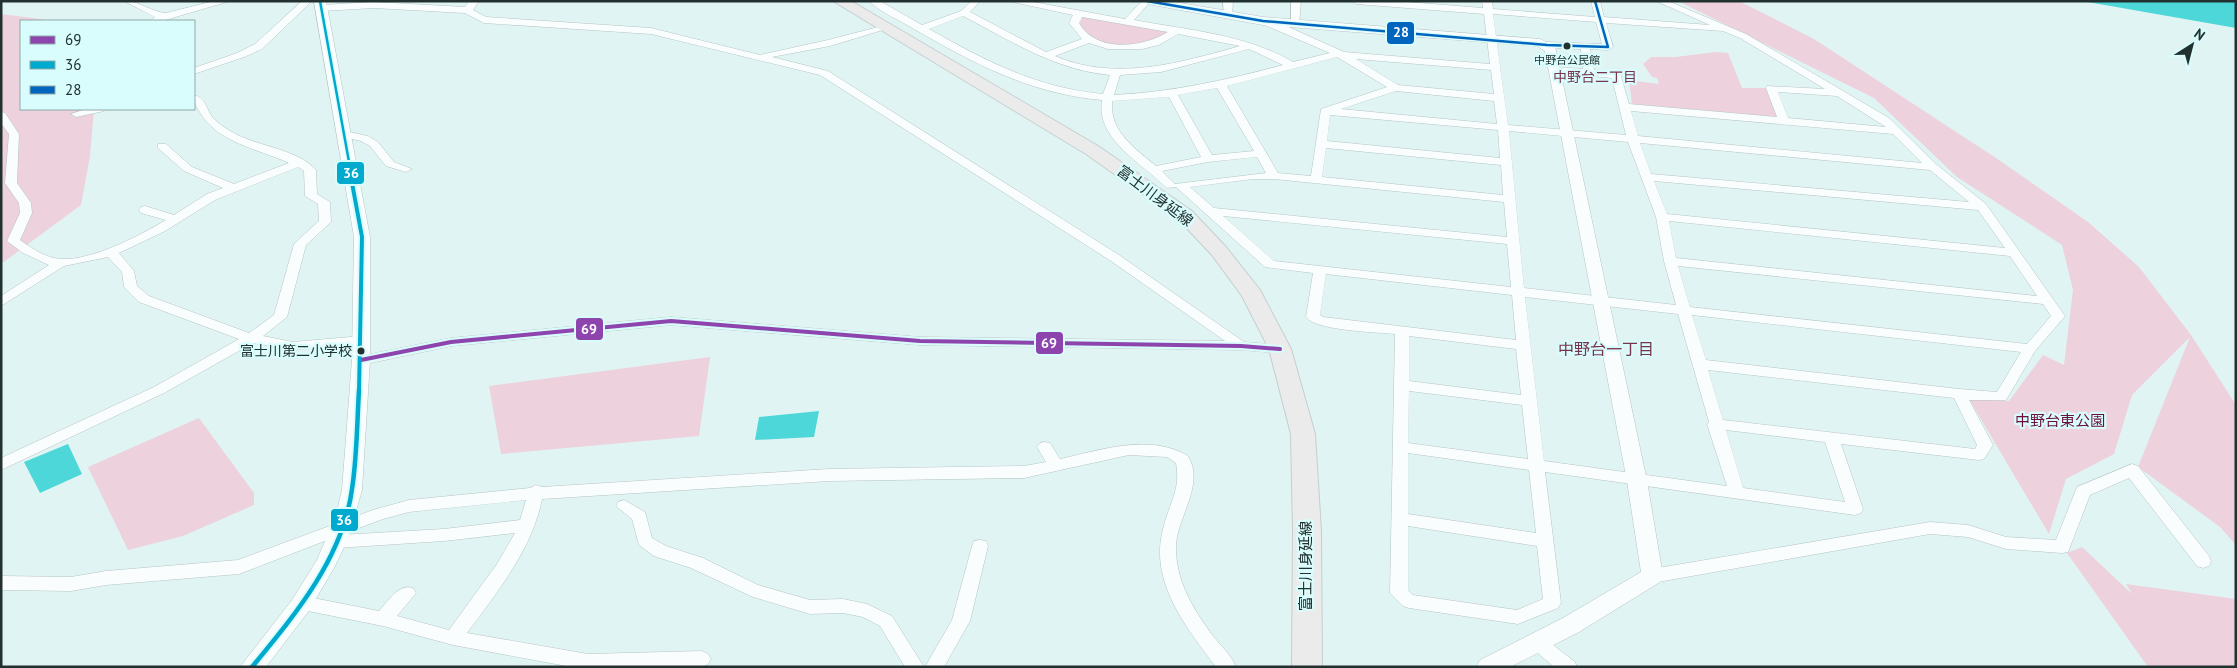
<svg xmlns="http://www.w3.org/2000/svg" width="2237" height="668" font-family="'PT Sans','Noto Sans JP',sans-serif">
  <rect width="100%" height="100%" fill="#e1f4f4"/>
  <path fill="#edd1dc" d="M1678,1H1739L1814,39L1999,160L2088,222L2139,267L2191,335L2236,405V545L2220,527L2138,467L2190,337L2132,395L2114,454L2066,479L2049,534L1969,399L2009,401L2043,355L2064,365L2073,290L2062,245L1957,177L1874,98Z
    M1,14L56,21H21V109H94L90,156L81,205L1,264Z
    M1083,16L1170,31C1153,43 1106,53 1088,37C1085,33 1082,28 1079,24Z
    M1715,52L1728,53L1742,88H1766L1777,117L1632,104L1629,80L1659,84L1657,78L1652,77L1643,64L1651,57H1676Z
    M710,357L699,436L501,454L489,386Z
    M199,418L254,493V505L183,536L128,550L88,467Z
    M2082,547L2132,594L2126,584L2236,599V667H2148L2067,553Z"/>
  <path fill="#4ed7d9" d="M2082,1H2236V28Z
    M819,411L814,437L755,440L759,417Z
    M68,444L82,474L40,493L24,462Z"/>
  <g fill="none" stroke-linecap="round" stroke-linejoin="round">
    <g stroke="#b5c4c4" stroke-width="1">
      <path id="minor" d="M124,1C140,1 151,12 166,13L214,1H230L162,21H150L155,17Z
        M302,1H312L262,49L244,57L194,74V68L237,53L255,44Z
        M469,1H479L473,10L486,17L651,28L760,55L828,40L886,25V29L830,46L772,57L828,71L1119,255L1244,342L1280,345L1287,349L1280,353L1241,350L920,345L671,325L451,346L361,365L356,363L354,360L356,357L451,338L671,317L920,337L1225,341L1111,261L820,75L651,34L484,23L465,13L374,8L321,11L316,8L321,5L374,2L465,7Z
        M869,1H880L922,25L961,11L971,1H980L970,12L1046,52L1082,39L1069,23L1073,15L1008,1H1028L1125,19L1142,1H1151L1134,20C1187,30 1245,34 1293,62L1330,53L1260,23V19L1284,25L1344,52L1490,64L1484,14L1356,4L1352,1H1395L1483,8L1482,1H1492L1493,9L1595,17L1591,1H1600L1604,17L1710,25L1656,1H1668L1746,34L1889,118L1937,165L1986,204L2065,316L2035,351L2006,400H1969L1993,445L1984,459L1979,460L1841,444L1863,509L1861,513L1855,515L1545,472L1561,603L1558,608L1518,624L1409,608L1403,606L1390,593L1395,334C1377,332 1316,331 1306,317L1313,273L1265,267L1176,187L1167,188C1143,164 1095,139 1102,100C1031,94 975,64 914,29C900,20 881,13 869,1ZM1493,14L1596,22L1602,44L1547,42L1542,45L1547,48L1581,49L1583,69L1555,67L1551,68V72L1612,78L1626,135L1508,125ZM963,16C1011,41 1055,70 1110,75L1103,94C1037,88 986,61 929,29ZM1082,17L1168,32C1142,48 1096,53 1079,23ZM1606,23L1723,31L1740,38L1825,89L1767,86L1766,88L1777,117L1629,104L1620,73L1594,70L1590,49L1608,50L1613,47ZM1178,34L1240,46C1179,63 1116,82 1055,56L1089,43L1108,49H1142L1159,45ZM1249,49L1283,65C1227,80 1172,92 1114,95L1120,75L1161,72ZM1337,57L1387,87L1321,109L1311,176L1278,173L1227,86ZM1356,59L1491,70L1494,94L1398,85ZM1217,88L1254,151L1212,155L1178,95ZM1396,91L1494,101L1497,124L1341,109ZM1778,92L1837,96L1886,127L1788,118ZM1169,97L1201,157L1156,166C1136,149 1110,132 1112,103V101ZM1631,111L1893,134L1922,163L1638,136ZM1330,115L1498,130L1500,158L1327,141ZM1509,131L1628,142L1656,217L1664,261L1676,305L1524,288ZM1640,143L1930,170L1969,202L1651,174ZM1326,148L1501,165L1503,195L1322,177ZM1257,157L1266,173L1175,184L1162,171L1208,162ZM1253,179H1274L1504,202L1507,237L1214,208L1190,187ZM1654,181L1978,210L2005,248L1667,214ZM1223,216L1507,244L1511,287L1274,261ZM1669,221L2010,256L2037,296L1676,258ZM1678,266L2043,304L2051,316L2027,344L1690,307ZM1326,274L1512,295L1516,340L1323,317L1320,315ZM1525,297L1678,314L1709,422L1707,424L1727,486L1544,461ZM1692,315L2021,352L1997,392L1959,389L1706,360ZM1409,336L1516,349L1521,395L1409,381ZM1708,370L1954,398L1977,445L1975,449L1723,420ZM1409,391L1522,405L1528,459L1408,443ZM1726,430L1825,442L1845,502L1743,488ZM1408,453L1529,470L1536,533L1408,514ZM1408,526L1537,546L1543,599L1517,610L1413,595L1408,590Z
        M1223,1H1233L1232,17L1224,15Z
        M1291,1H1301L1299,25L1291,23Z
        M194,95C206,98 206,109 213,118C219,124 225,128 232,132C258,147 298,149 316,170L317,194L330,202L331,222L306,245L287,317L263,336L293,342L362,336L369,340L362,344L293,350L253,343L164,393L1,470V458L154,387L239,339L139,302L124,287L122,272L108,257L64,266L1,306V296L49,265L23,253L7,241L20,213L19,203L5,183L9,134L1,123V112L5,113L19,134L17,183L31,203L32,213L20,240C30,247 41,255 54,258C85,265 139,236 166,220L141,213L139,210L141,207L145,206L174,215L207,194L223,188L184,171L158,148V144H166L192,167L234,184L289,163C256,148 216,143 198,109C195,103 194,102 194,95ZM298,167L304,171L305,196L318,204L319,221L294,244L274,315L249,333L149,296L137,286L134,271L119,253L165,231L215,200Z
        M86,109H105L104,111L76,117L71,114Z
        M344,131L368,136L378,142L394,162L412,169L406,172L386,166L370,146L361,141L340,136V132Z
        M1045,442L1050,443L1060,459C1101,450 1150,433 1188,456C1205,484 1178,516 1176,545C1175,580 1193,609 1213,636C1221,646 1231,655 1236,667H1216C1186,627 1149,582 1163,529C1169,503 1181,491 1176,463L1167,457L1129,455L1024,478L829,481L542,499C532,550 497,592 467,633L588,654L702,651L708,654L711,659L708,664L702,667H572L453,645L383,626L303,610L297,608L294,603L297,598L303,596L379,611C388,601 399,583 413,588L416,593L397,616L449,630L497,564L515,533L444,541L337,548L331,546L329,542L330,539L239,574L106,585L71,591L1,590V576L71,577L106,571L238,560L373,510L409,500L530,488L536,485L542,487L829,469L1024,466L1046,462L1037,447L1040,443ZM526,500L520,520L444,529L340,535L383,519L409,512Z
        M2132,464L2138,466L2209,556L2211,561L2209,566L2203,568L2197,566L2129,478L2090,495L2070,547L2068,552L2062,553L2006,549L1968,537L1930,534L1652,583L1646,581L1643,576L1646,571L1652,569L1930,522L1968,525L2006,537L2056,540L2077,487Z
        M624,500L645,512L652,538L666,546L703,558L758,585L810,600L843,599L867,604L892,616L924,667H905L880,626L863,617L843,613L810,614L753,597L691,568L654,556L639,545L632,519L616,506L618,502Z
        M980,540L986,541L988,546L970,621L944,667H925L952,620L972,546L974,541Z
        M1538,636L1544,638L1575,662L1577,667H1554L1532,648L1529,643L1532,638Z"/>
    </g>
    <g stroke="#b5c4c4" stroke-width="1">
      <path id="tertiary" d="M314,1H326L370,237V360L362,490L348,539L334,568L308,612L266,667H240L292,600L317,560L336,515L342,490L352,360L354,237Z
        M1141,1H1169L1263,17L1540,39L1555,46L1647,481L1663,576L1660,582L1579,632L1510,667H1476L1480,660L1563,618L1641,572L1627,481L1545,51L1537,46L1263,25L1147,4Z"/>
    </g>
    <g stroke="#c4cece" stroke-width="2">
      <path id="primary" d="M833,1H851L1098,146L1192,211L1226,247L1260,290L1291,349L1315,434L1321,531L1322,667H1292L1293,531L1291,434L1269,349L1242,296L1212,255L1178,219L1086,154Z"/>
    </g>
    <use href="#minor" fill="#fafdfd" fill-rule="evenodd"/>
    <use href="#tertiary" fill="#fafdfd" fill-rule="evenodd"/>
    <use href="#primary" fill="#ecebec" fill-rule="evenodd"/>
    <g stroke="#d9fcfc" stroke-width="8">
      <path id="bus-1" d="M361,360L451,342L671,321L920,341L1241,346L1280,349"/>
    </g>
    <g stroke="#d9fcfc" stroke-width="5">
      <path id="bus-2-far2" d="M320,1L351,173"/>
    </g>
    <g stroke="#d9fcfc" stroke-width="8">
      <path id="bus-2-far1" d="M350,172L362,237L359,392"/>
    </g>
    <g stroke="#d9fcfc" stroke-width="8">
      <path id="bus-2" d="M252,667C294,616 343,558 352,489C357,457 357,423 359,390"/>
    </g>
    <g stroke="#d9fcfc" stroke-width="5">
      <path id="bus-3" d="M1147,1L1263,21L1547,45L1608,47L1595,1"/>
    </g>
    <use href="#bus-1" stroke="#8e44ad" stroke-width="4"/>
    <use href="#bus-2-far2" stroke="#00a9ce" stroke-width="2.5"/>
    <use href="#bus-2-far1" stroke="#00a9ce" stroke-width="4"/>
    <use href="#bus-2" stroke="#00a9ce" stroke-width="4.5"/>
    <use href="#bus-3" stroke="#0065bd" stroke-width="2.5"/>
  </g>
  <g fill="#233030" stroke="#d9fcfc" stroke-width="2">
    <circle cx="1567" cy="46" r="4.5"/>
    <circle cx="361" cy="351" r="4.5"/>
  </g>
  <g text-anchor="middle" stroke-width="4.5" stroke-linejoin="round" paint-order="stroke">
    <g font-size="11" fill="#233030" stroke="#d9fcfc">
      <text x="1567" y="64">中野台公民館</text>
    </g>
    <g font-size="14" fill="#79344d" stroke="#d9fcfc">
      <text x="1595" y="82">中野台二丁目</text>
    </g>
    <g font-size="14" fill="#233030" stroke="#d9fcfc" text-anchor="end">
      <text x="352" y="356">富士川第二小学校</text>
    </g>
    <g font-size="15" fill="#233030" stroke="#d9fcfc">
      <text transform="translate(1155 196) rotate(37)" y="5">富士川身延線</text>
      <text transform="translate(1306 566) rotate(-90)" y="5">富士川身延線</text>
    </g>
    <g font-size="15" fill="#6a1039" stroke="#d9fcfc">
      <text x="2060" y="426">中野台東公園</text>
    </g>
    <g font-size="16" fill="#79344d" stroke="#d9fcfc">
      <text x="1606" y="355">中野台一丁目</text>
    </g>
  </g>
  <g stroke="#d9fcfc" stroke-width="2">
    <rect x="1386" y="21" width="29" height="24" rx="5" fill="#0065bd"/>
    <rect x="336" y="161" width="29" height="24" rx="5" fill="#00a9ce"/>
    <rect x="575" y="317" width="29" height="24" rx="5" fill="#8e44ad"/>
    <rect x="1035" y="331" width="29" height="24" rx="5" fill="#8e44ad"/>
    <rect x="330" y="508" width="29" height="24" rx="5" fill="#00a9ce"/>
  </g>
  <g font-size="14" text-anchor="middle" font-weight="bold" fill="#fff">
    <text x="1401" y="37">28</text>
    <text x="351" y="178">36</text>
    <text x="589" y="334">69</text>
    <text x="1049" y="348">69</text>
    <text x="344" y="525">36</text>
  </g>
  <rect width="2237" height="668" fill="none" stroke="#233030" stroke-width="5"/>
  <rect x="20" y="20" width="175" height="90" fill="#d9fcfc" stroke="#90aaaa"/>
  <rect x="30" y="36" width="25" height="8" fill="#8e44ad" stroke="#90aaaa"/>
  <text x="65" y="45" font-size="15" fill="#233030">69</text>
  <rect x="30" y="61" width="25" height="8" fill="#00a9ce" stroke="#90aaaa"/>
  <text x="65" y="70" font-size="15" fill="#233030">36</text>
  <rect x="30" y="86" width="25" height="8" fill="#0065bd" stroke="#90aaaa"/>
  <text x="65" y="95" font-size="15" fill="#233030">28</text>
  <g transform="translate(2192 45) rotate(36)" stroke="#d9fcfc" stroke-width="4" paint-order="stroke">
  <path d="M0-4L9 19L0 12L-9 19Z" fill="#233030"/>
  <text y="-8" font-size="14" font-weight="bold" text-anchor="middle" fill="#233030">N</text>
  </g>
</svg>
